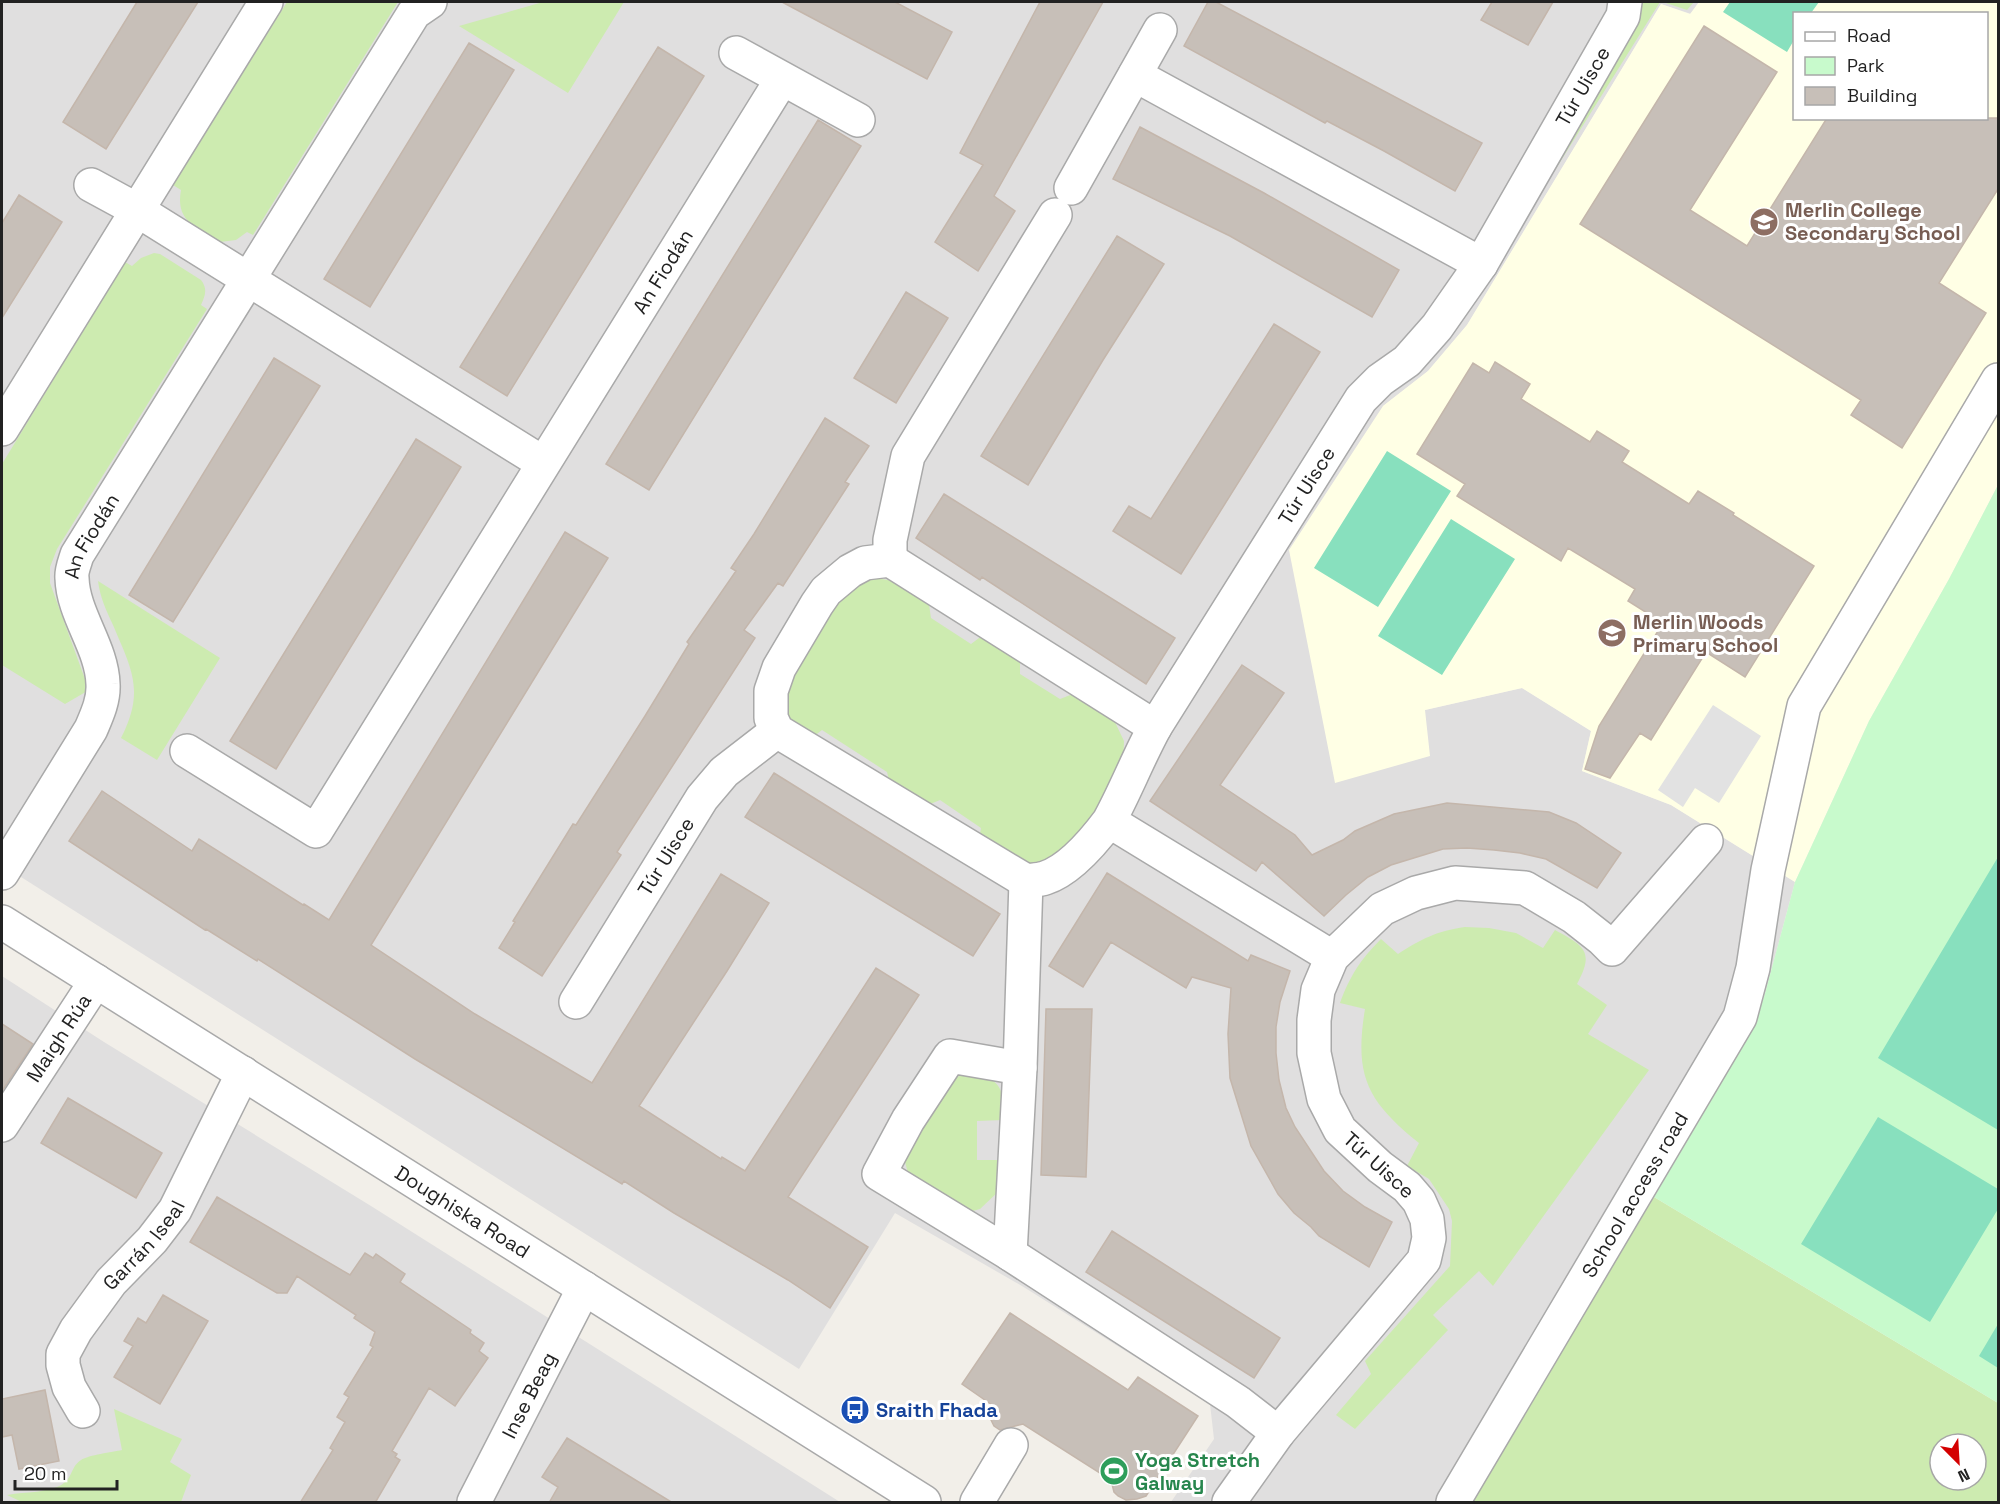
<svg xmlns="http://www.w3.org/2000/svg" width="2000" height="1504" font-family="'Space Grotesk',sans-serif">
  <rect width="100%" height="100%" fill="#f2efe9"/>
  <path fill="#e0dfdf" d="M2,2H1699L1691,14L1661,4L1467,325L1428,371L1383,406L1425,710L1522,688L1591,731L1582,771L1671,805L1795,882L1764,997L1746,1041L1471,1502H1171L1214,1439L1210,1404L1022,1286L895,1213L799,1369L2,865Z
    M2,976L104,1042L371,1206L840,1502H2Z"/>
  <path fill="#ffffe5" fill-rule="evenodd" d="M1699,2H1998V485L1949,579L1869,721L1795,882L1671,805L1582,771L1591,731L1522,688L1425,710L1430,756L1335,783L1289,550L1383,406L1428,371L1467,325L1661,4L1690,14ZM1794,14H1986V118H1794Z"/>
  <path fill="#cdebb0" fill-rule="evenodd" d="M287,2H398L253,235L247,232L236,240L220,242C197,227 175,222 181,190L173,185Z
    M543,2H624L568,93L459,26Z
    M1640,2H1660L1537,199L1631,29Z
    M1663,2H1694L1687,10Z
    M154,253L160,254L201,280C208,289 205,296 201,305L207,309L57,549L50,567V583L89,690L65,704L2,665V464L125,262L132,266L141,258Z
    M871,577L893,581L928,598L931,618L971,644L983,635L1020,658V674L1060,699L1078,692L1113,718L1124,741L1123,764L1083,833L1037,872L978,846L981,828L940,800L923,807L891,787L887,772L822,730L809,740L793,729L784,712L785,686L836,598Z
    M98,581L220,658L157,760L121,738C145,691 132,670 113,625C106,610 100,597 98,581Z
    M1465,927L1489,928L1516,933L1543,948L1555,930C1584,946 1595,951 1577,984L1607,1005L1588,1034L1649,1070L1493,1286L1479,1271L1433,1315L1448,1330L1355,1429L1336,1415L1371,1374L1365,1361L1450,1266L1452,1221L1449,1209L1429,1179L1407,1166L1419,1143C1367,1101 1354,1076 1365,1009L1340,1003C1350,976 1360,960 1381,939L1398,954C1421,939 1437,931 1465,927Z
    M972,1071C1002,1080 1005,1091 1003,1120L977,1121V1160H1002L999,1191L980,1209L969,1212L908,1173L905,1162L907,1150L951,1081L959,1076Z
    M1654,1197L1998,1403V1502H1471ZM1940,1444H1976V1480H1940Z
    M114,1409L182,1439L170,1462L191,1475L181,1502H22L7,1495C23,1492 41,1493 57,1487C74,1480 69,1468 81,1460C89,1455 112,1452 122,1450Z"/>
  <path fill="#c8facc" d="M1998,485V1403L1654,1197L1746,1041L1764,997L1795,882L1869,721L1949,579Z"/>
  <path fill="#88e0be" d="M1730,2H1819L1811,13L1794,14V40L1787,52L1723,12Z
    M1387,451L1451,491L1378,607L1314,568Z
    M1451,519L1515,559L1442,675L1378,636Z
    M1998,857V1130L1878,1058Z
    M1878,1117L1998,1189V1209L1930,1322L1801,1244Z
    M1998,1324V1368L1979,1356Z"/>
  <path fill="#e2e2e2" d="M1713,705L1761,736L1719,803L1695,788L1683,807L1658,790Z"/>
  <path fill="#c7bfb8" stroke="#c4b6ab" stroke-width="1.5" d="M137,2H198L106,149L63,122Z
    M782,2H895L952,32L927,79Z
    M1040,2H1103L994,196L1015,211L978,271L935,242L983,165L960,153Z
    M1208,2H1216L1482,143L1455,191L1384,151L1327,121L1325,123L1184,46Z
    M1492,2H1553L1528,45L1481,20Z
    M1704,26L1777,72L1690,210L1747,246L1827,118H1998V189L1939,283L1986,313L1902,448L1851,415L1861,400L1580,224Z
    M469,43L514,70L370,307L324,279Z
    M658,47L704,76L507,396L460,367Z
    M818,120L861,146L649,490L606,464Z
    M1140,127L1264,193L1399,270L1372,317L1230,236L1113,179Z
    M19,195L62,222L2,318V223Z
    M1117,236L1164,264L1103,360L1028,485L981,456Z
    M906,292L948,318L896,403L854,378Z
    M1274,324L1320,352L1181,574L1113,531L1129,506L1151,519Z
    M274,358L320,386L173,622L129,595Z
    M1495,362L1530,384L1521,399L1590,442L1597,431L1629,451L1622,462L1689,504L1698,491L1734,513L1733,515L1814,566L1745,677L1706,652L1651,740L1640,733L1610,778L1585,769L1599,726L1663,623L1628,601L1635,589L1568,548L1561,561L1457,496L1465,484L1417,454L1473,363L1489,373Z
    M825,418L869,446L845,482L849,484L783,586L778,583L744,630L755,638L617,852L621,855L542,976L499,948L515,922L513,921L573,824L576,825L645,716L689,644L687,642L736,571L731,568L754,534Z
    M416,439L461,467L276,769L230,741Z
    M944,494L1175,638L1146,684L982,577L980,580L916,538Z
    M565,532L608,558L371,945L475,1014L592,1083L721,874L769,903L727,971L639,1106L721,1159L722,1157L745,1171L876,968L919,995L788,1197L868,1247L830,1308L788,1280L674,1213L624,1181L622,1184L415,1059L258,959L257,961L206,929L205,930L69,841L102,791L192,851L199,839L303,905L304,904L329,920Z
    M1242,665L1284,693L1220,785L1295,835L1312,855L1343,840L1355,831L1394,814L1447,803L1549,812L1576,823L1621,853L1597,888L1546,859L1520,853L1494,850L1467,848L1443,849L1391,865L1368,877L1346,895L1324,916L1262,862L1256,871L1150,801Z
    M774,773L1000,914L973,956L745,817Z
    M1107,873L1248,961L1251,955L1290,971L1280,1002L1276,1027V1053L1279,1080L1286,1108L1295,1127L1324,1171L1343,1191L1365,1207L1392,1222L1369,1267L1319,1236L1311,1227L1294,1213L1278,1194L1251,1146L1230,1078L1228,1034L1231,988L1192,977L1186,988L1111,942L1083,987L1049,966Z
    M1046,1009H1092L1086,1177L1041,1175Z
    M2,1024L33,1044L2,1091Z
    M68,1098L162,1153L136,1198L41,1143Z
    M217,1197L350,1275L365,1253L373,1258L376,1254L405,1274L400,1282L471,1330L470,1333L484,1343L479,1351L488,1358L455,1406L429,1388L392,1451L397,1454L395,1457L400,1460L375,1503H300L333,1450L330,1448L345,1422L337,1417L349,1397L344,1394L373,1347L370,1345L375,1332L354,1318L356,1315L297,1276L287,1293H277L190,1242Z
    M1112,1231L1280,1338L1254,1378L1086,1272Z
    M163,1295L208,1321L160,1404L114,1377L133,1346L124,1341L138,1318L146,1323Z
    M1010,1313L1128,1390L1138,1377L1198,1416L1146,1496L1137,1499L1126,1500L1118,1496L1114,1492L1111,1480L1023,1424L1000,1430L994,1426L990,1418L992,1405L962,1384Z
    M45,1390L59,1461L19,1469L12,1435L2,1437V1399Z
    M567,1438L673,1503H549L558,1487L542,1477Z"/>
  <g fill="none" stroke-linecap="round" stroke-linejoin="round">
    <g stroke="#a9a9a9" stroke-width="36">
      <g id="minor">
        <path d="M736,53L858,120"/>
        <path d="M1135,75L1481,264"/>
        <path d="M91,185L137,210L543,463"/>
        <path d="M1071,188L1160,30"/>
        <path d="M2,429L266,2"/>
        <path d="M890,560V540L908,456L1055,215"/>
        <path id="s1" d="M1155,727L1361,399L1380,380L1407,361L1437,327L1481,264L1623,16L1625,2"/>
        <path id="s2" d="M187,751L316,831L782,79"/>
        <path d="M1109,821C1126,790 1138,758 1155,727L890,560L865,563L850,571L826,591L817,604L779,668L771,691V718L777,731L1026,881C1032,880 1039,880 1045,878C1070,870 1094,841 1109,821L1332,957"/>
        <path id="s3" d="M2,873L91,729C97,715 104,700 103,684C102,647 73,615 72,578C71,571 75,562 77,555L414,13L430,2"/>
        <path id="s4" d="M2,922L924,1502"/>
        <path id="s5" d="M576,1002L702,798L724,772L777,731"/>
        <path d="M1020,1068L950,1056L908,1120L879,1174L1010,1254L1238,1402L1278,1433"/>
        <path id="s6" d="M2,1125L96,981"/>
        <path d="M1010,1254L1020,1068L1026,881"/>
        <path id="s7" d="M83,1411L69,1387L63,1365V1354L76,1330L111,1282L152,1240L175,1210L243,1073"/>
        <path id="s8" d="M474,1502L584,1288"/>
        <path d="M977,1502L1011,1445"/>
        <path d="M1229,1502L1278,1433L1424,1260L1429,1238L1427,1219L1419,1201L1407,1187L1380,1167L1340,1130L1324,1099L1314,1053V1020L1318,990L1332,957L1382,909L1416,893L1455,883L1525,888L1574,917L1602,939L1612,949L1706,841"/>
        <path id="s9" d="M1453,1502L1740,1017L1753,968L1768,870L1804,706L1998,380"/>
      </g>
    </g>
    <use href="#minor" stroke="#fff" stroke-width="33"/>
  </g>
  <defs>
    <g id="school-disc" transform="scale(1.5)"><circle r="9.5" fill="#8d6e63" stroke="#fff"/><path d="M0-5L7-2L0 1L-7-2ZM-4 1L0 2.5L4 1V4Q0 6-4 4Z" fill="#fff"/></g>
    <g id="bus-disc" transform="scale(1.5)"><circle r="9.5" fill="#1a4fb4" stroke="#fff"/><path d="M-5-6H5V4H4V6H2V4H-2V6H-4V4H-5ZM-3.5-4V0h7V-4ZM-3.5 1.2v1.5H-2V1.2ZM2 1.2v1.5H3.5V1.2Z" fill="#fff"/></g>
    <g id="stadium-disc" transform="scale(1.5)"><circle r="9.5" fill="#2e9e5b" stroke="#fff"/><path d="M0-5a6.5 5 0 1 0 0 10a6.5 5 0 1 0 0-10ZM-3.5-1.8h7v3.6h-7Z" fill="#fff"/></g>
  </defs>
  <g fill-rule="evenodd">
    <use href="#school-disc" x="1764" y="222"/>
    <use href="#school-disc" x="1612" y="633"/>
    <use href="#bus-disc" x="855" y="1410"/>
    <use href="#stadium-disc" x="1114" y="1471"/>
  </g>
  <g text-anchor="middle" stroke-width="6" stroke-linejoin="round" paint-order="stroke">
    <g font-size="20" fill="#222" stroke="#fff">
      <text dy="7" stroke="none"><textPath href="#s1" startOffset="774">Túr Uisce</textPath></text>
      <text dy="7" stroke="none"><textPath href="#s2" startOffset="810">An Fiodán</textPath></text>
      <text dy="7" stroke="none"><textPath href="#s1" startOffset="285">Túr Uisce</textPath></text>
      <text dy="7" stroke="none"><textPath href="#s3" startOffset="374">An Fiodán</textPath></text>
      <text dy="7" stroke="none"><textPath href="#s5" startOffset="171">Túr Uisce</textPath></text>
      <text dy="7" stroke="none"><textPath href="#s6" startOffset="104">Maigh Rúa</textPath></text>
      <text transform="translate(1379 1165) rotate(42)" y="7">Túr Uisce</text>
      <text dy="7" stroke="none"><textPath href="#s9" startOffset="357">School access road</textPath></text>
      <text dy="7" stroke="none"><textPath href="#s4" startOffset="544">Doughiska Road</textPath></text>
      <text dy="7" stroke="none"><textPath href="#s7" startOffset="198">Garrán Iseal</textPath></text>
      <text dy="7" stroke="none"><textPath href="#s8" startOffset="120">Inse Beag</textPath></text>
    </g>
    <g font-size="20" font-weight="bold" fill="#785e54" stroke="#fff" text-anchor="start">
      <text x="1785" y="217">Merlin College<tspan x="1785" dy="23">Secondary School</tspan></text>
      <text x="1633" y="629">Merlin Woods<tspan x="1633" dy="23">Primary School</tspan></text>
    </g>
    <g font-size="20" font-weight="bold" fill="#164399" stroke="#fff" text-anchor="start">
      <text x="876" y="1417">Sraith Fhada</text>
    </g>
    <g font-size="20" font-weight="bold" fill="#27864d" stroke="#fff" text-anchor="start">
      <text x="1135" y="1467">Yoga Stretch<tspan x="1135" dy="23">Galway</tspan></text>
    </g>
  </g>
  <rect width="2000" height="1504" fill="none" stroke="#222222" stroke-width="6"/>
  <rect x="1793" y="12" width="195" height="108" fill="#ffffff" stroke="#a7a7a7" stroke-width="1.5"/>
  <rect x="1805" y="32" width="30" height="9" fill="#ffffff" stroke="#a7a7a7" stroke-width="1.5"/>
  <text x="1847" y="42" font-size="18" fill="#222222">Road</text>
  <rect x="1805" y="57" width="30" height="18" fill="#c8facc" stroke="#a7a7a7" stroke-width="1.5"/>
  <text x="1847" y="72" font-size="18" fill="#222222">Park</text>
  <rect x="1805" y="87" width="30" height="18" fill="#c7bfb8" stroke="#a7a7a7" stroke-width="1.5"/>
  <text x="1847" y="102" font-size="18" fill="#222222">Building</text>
  <g transform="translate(1958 1462) rotate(156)"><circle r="28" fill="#ffffff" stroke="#a7a7a7" stroke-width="1.5"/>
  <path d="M0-4.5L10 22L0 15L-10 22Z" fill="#d40000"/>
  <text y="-9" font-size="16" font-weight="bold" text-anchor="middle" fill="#222222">N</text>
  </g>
  <path d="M15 1480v9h102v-9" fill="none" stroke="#222222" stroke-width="3"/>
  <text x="24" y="1480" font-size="18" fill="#222222" stroke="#ffffff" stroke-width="4.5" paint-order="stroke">20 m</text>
</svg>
